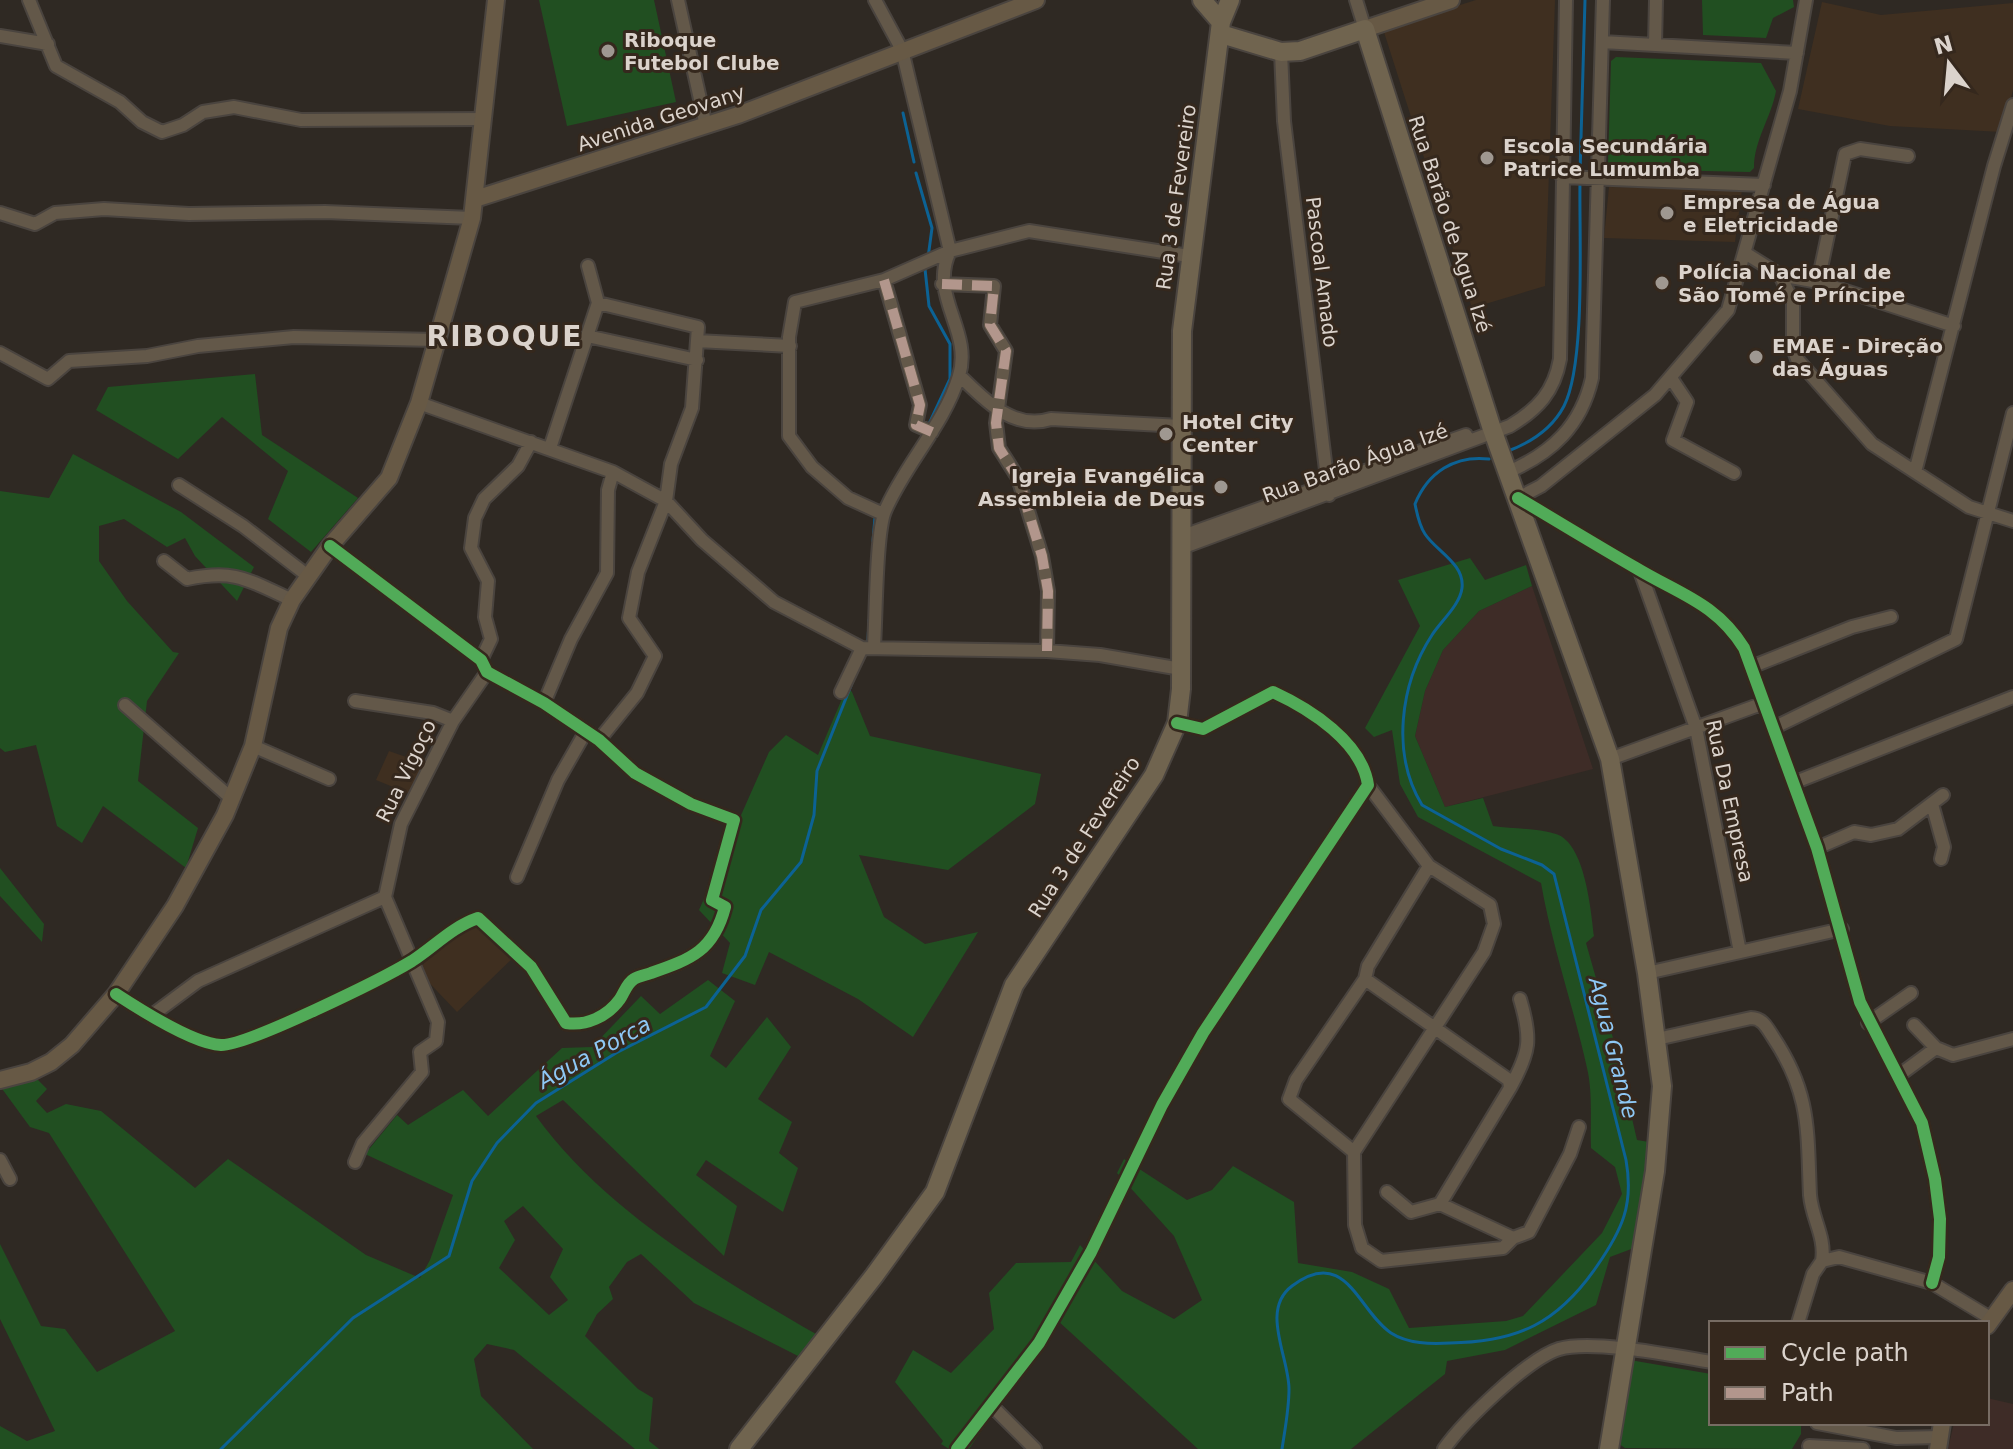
<svg xmlns="http://www.w3.org/2000/svg" width="2013" height="1449" font-family="'DejaVu Sans',sans-serif">
  <rect width="100%" height="100%" fill="#2f2923"/>
  <path fill="#3e2c27" d="M1532,586L1593,769L1445,807L1415,736L1425,691L1443,650L1479,611Z
    M1987,1398L2013,1404V1449H1948L1954,1423H1987Z"/>
  <path fill="#3f2f20" d="M1476,0H1555L1545,286L1472,308L1383,29Z
    M1822,2L1881,15L2013,3V90L2002,132L1890,126L1798,109Z
    M1609,187L1742,190L1735,242L1604,238Z
    M389,751L423,763L410,794L376,780Z
    M475,915L515,956L457,1012L417,970Z"/>
  <path fill="#214f21" fill-rule="evenodd" d="M539,0H654L676,102L567,126Z
    M1702,0H1793L1794,7L1773,18L1766,38L1703,35Z
    M1616,57L1761,63L1776,91C1771,118 1754,140 1754,168L1750,172L1614,169L1608,163L1611,61Z
    M255,374L262,435L358,498L311,552L268,519L288,471L222,417L178,459L96,410L108,387Z
    M73,454L181,512L254,567L237,601L195,556L185,538L167,547L124,519L99,526V561L127,601L173,652L179,653L147,701L138,781L198,828L186,868L103,806L82,843L57,826L36,745L5,752L0,748V491L49,498Z
    M1470,558L1485,580L1526,565L1532,586L1479,611L1443,650L1425,691L1415,736L1445,807L1483,798L1493,826C1513,829 1537,828 1556,834C1585,843 1591,910 1594,936L1586,943L1615,1045L1637,1140L1661,1144L1634,1248L1610,1257L1596,1305L1505,1350L1447,1361L1445,1374L1351,1449H1198L1057,1320L969,1449H949L941,1444L943,1441L895,1382L913,1350L951,1373L994,1329L989,1293L1016,1263L1071,1262L1080,1245L1122,1291L1174,1319L1202,1300L1174,1236L1117,1173L1124,1159L1187,1200L1212,1190L1233,1166L1294,1202L1298,1263L1352,1272L1389,1289L1409,1328L1506,1321L1523,1316L1602,1233L1622,1194L1615,1167L1591,1148C1590,1122 1593,1093 1587,1068C1573,1005 1552,946 1541,883L1418,817L1400,784L1392,730L1374,737L1365,728L1420,626L1398,580Z
    M847,687L852,692L870,736L1041,774L1035,804L948,870L859,855L884,917L925,944L978,932L913,1037L858,999L769,952L755,985L722,973L730,943L699,910L769,752L786,735L818,755Z
    M0,868L44,924L42,942L0,896Z
    M708,980L735,1001L710,1056L726,1068L767,1017L791,1047L758,1099L792,1122L779,1153L798,1168L783,1212L706,1160L696,1175L737,1206L724,1256L563,1100L536,1116C604,1210 717,1277 816,1334L800,1357L694,1303L641,1254L627,1262L609,1287L613,1299L597,1314L585,1336L638,1389L653,1398L649,1441L659,1449H635L514,1350L487,1344L474,1359L481,1396L533,1449H0V1426L27,1441L55,1431L0,1319V1244L41,1326L65,1329L97,1372L175,1331L49,1133L30,1127L0,1086L37,1079L47,1089L36,1101L47,1113L66,1104L101,1111L195,1188L228,1159L366,1255L420,1278L430,1260L453,1195L365,1154L397,1115L408,1125L463,1090L488,1116L562,1048L592,1047L641,996L660,1014ZM523,1206L563,1249L550,1277L568,1300L549,1315L499,1268L515,1240L504,1221Z
    M1630,1360L1711,1374V1423H1801V1434L1792,1449L1625,1448L1619,1444Z"/>
  <g fill="none" stroke-linecap="round" stroke-linejoin="round">
    <path stroke="#0c6294" stroke-width="3" d="M903,113L914,162
      M916,173L932,228L928,258
      M1580,173L1585,0
      M925,269L929,306L950,344V379L928,426
      M1508,451C1532,442 1552,429 1564,406C1586,363 1579,234 1580,181
      M873,541L875,517
      M868,641L869,620
      M221,1449L353,1318L449,1256L472,1181L497,1143L536,1103L616,1053L706,1007L745,956L761,910L801,862L814,815L817,771L854,678
      M1282,1449C1285,1429 1289,1409 1289,1389C1289,1357 1260,1310 1292,1286C1346,1245 1358,1311 1391,1333C1408,1344 1431,1344 1450,1343C1518,1342 1558,1323 1597,1266C1622,1230 1634,1205 1626,1160L1554,874L1542,865L1501,849L1422,805C1391,754 1400,684 1432,635C1441,621 1460,605 1462,588C1465,564 1436,551 1425,534C1419,525 1417,514 1415,504C1428,472 1455,455 1489,459"/>
    <g stroke="#4a443f" stroke-width="16">
      <path id="street" d="M29,0L56,66L120,102L142,122L162,132L183,125L203,112L234,107L301,120L484,119
        M678,0L706,126
        M1356,0L1365,29
        M0,36L48,44
        M1602,42L1797,53
        M1655,45L1656,0
        M1281,52L1284,121L1329,495
        M1562,177L1764,185
        M0,213L35,224L55,213L104,209L189,214L325,212L472,218
        M1745,253L1780,275L1818,282L1954,326
        M1780,275L1793,302V348L1797,359L1872,444L1969,507L2013,521
        M884,280L920,405L916,425L932,432
        M1818,282L1845,154L1860,149L1908,156
        M942,284L994,286L990,325L1006,351L996,423L999,448L1018,478L1042,556L1048,591L1047,651
        M598,303L698,327L692,408L671,464L666,501L638,572L629,618L655,656L637,693L599,740
        M587,336L697,360
        M697,341L790,346
        M0,353L48,379L69,361L147,356L198,346L294,337L437,340
        M959,375C984,399 1012,431 1051,419L1181,426
        M1671,378L1687,402L1673,440L1734,473
        M419,403L613,472L666,501L702,540L774,602L862,648L1047,651L1100,655L1181,669
        M550,448L598,303L588,266
        M1508,472C1552,453 1581,426 1592,378L1603,0
        M1915,472L1994,166L2013,105
        M179,485L243,526L308,576
        M1518,498C1557,521 1596,545 1636,568C1679,594 1716,603 1744,648L1817,848L1860,1002L1922,1123L1935,1179L1940,1219L1939,1257L1932,1283
        M1518,498L1541,486L1655,395L1728,310L1790,91L1806,0
        M883,514L848,498L812,467L789,436V337L795,302L884,280L950,251L1029,231L1189,256
        M1183,536L1466,435
        M1181,548L1510,426C1538,409 1554,392 1560,359L1566,0
        M164,561L187,579C236,569 248,580 292,600
        M1640,571L1696,728L1740,952
        M874,646C876,617 876,532 885,511C905,464 944,425 959,376C973,330 928,296 950,251L902,50L875,0
        M481,660L491,639L485,617L488,581L471,548L475,518L484,499L518,466L531,442
        M1751,667L1852,627L1891,617
        M841,692L862,648
        M355,701L433,713L453,721
        M544,703L571,639L607,573L608,490L613,472
        M125,705L232,799
        M1773,728L1956,639L2013,413
        M253,746L329,779
        M1610,759L1764,703
        M1793,783L2013,697
        M1368,785L1429,866L1368,966L1365,979L1509,1080L1510,1088L1440,1204L1513,1238L1529,1232L1570,1154L1579,1127
        M1932,804L1944,847L1941,859
        M1817,848L1854,832L1871,835L1898,829L1943,795
        M517,877L558,780L586,731
        M385,897L401,824L453,721L487,672
        M1647,973L1842,929
        M1365,979L1296,1080L1289,1099L1354,1152L1355,1225L1362,1248L1381,1261L1503,1248L1513,1238
        M116,994C139,1009 194,1044 221,1045C247,1046 384,978 412,961C435,946 452,927 478,918L531,967L566,1023C586,1026 607,1017 620,999C624,993 627,983 634,979C638,976 646,975 651,973C692,959 714,950 725,907L712,900L734,820L691,804L635,773L599,740L544,703L487,672L481,660L330,546
        M151,1016L198,981L385,897
        M1868,1023L1911,993
        M1914,1025L1936,1048L1953,1055L2013,1039
        M1657,1039L1751,1018C1763,1018 1767,1028 1773,1037C1811,1094 1807,1130 1810,1195C1812,1219 1826,1237 1822,1261
        M1898,1076L1936,1048
        M1510,1088C1530,1052 1532,1039 1520,999
        M1354,1152L1484,952L1494,924L1490,905L1429,866
        M0,1160L10,1179
        M355,1162L363,1143L422,1072L420,1052L436,1041L438,1022L385,897
        M1387,1192L1411,1212L1440,1204
        M1798,1323L1813,1274L1822,1261L1839,1257L1932,1283L1992,1319
        M991,1405L1035,1449
        M1817,1423L1896,1438L1940,1437
        M1809,1446L1863,1449
        M957,1449L1039,1343L1091,1252L1162,1105L1203,1033L1368,785C1362,742 1310,709 1273,692L1203,729L1177,723
        M1444,1449C1463,1422 1527,1359 1559,1349C1592,1339 1675,1356 1711,1362"/>
    </g>
    <g stroke="#4a443f" stroke-width="20">
      <path id="secondary" d="M1365,29L1451,0
        M475,199L738,115L1036,0
        M0,1080L31,1072L51,1062L72,1045L116,994L175,906L225,815L253,746L279,628L292,600L330,546L389,478L419,403L472,218L496,0
        M1987,1326L2013,1290
        M1938,1449L1942,1423"/>
    </g>
    <g stroke="#4a443f" stroke-width="22">
      <path id="primary" d="M1202,0L1221,22
        M1221,34L1281,52L1300,51L1365,29L1491,426L1610,759L1647,973L1662,1086L1655,1171L1609,1449
        M739,1449L874,1276L935,1192L1014,985L1154,775L1177,723L1181,689L1182,331L1221,22L1230,0"/>
    </g>
    <use href="#street" stroke="#635849" stroke-width="12"/>
    <use href="#secondary" stroke="#675945" stroke-width="16"/>
    <use href="#primary" stroke="#70644f" stroke-width="18"/>
    <path stroke="#b2968c" stroke-width="10" stroke-dasharray="20 10" stroke-linecap="butt" d="M884,280L920,405L916,425L932,432
      M942,284L994,286L990,325L1006,351L996,423L999,448L1018,478L1042,556L1048,591L1047,651"/>
    <g stroke="#35281d" stroke-width="17">
      <path id="cycleway" d="M1518,498C1557,521 1596,545 1636,568C1679,594 1716,603 1744,648L1817,848L1860,1002L1922,1123L1935,1179L1940,1219L1939,1257L1932,1283
        M116,994C139,1009 194,1044 221,1045C247,1046 384,978 412,961C435,946 452,927 478,918L531,967L566,1023C586,1026 607,1017 620,999C624,993 627,983 634,979C638,976 646,975 651,973C692,959 714,950 725,907L712,900L734,820L691,804L635,773L599,740L544,703L487,672L481,660L330,546
        M957,1449L1039,1343L1091,1252L1162,1105L1203,1033L1368,785C1362,742 1310,709 1273,692L1203,729L1177,723"/>
    </g>
    <use href="#cycleway" stroke="#51ab58" stroke-width="12"/>
  </g>
  <g fill="#9f9891" stroke="#35281d" stroke-width="3">
    <circle cx="608" cy="51" r="8"/>
    <circle cx="1487" cy="158" r="8"/>
    <circle cx="1667" cy="213" r="8"/>
    <circle cx="1662" cy="283" r="8"/>
    <circle cx="1756" cy="357" r="8"/>
    <circle cx="1166" cy="434" r="8"/>
    <circle cx="1221" cy="487" r="8"/>
  </g>
  <g text-anchor="middle" stroke-width="6" stroke-linejoin="round" paint-order="stroke">
    <g font-size="20" font-weight="bold" fill="#dbd3cc" stroke="#35281d" text-anchor="start">
      <text x="624" y="47">Riboque<tspan x="624" dy="23">Futebol Clube</tspan></text>
      <text x="1503" y="153">Escola Secundária<tspan x="1503" dy="23">Patrice Lumumba</tspan></text>
      <text x="1683" y="209">Empresa de Água<tspan x="1683" dy="23">e Eletricidade</tspan></text>
      <text x="1678" y="279">Polícia Nacional de<tspan x="1678" dy="23">São Tomé e Príncipe</tspan></text>
      <text x="1772" y="353">EMAE - Direção<tspan x="1772" dy="23">das Águas</tspan></text>
      <text x="1182" y="429">Hotel City<tspan x="1182" dy="23">Center</tspan></text>
      <text x="1205" y="483" text-anchor="end">Igreja Evangélica<tspan x="1205" dy="23">Assembleia de Deus</tspan></text>
    </g>
    <g font-size="20" fill="#dbd3cc" stroke="#35281d">
      <text transform="translate(661 118) rotate(-18)" y="7">Avenida Geovany</text>
      <text transform="translate(1176 197) rotate(-82)" y="7">Rua 3 de Fevereiro</text>
      <text transform="translate(1450 224) rotate(72)" y="7">Rua Barão de Agua Izé</text>
      <text transform="translate(1322 272) rotate(83)" y="7">Pascoal Amado</text>
      <text transform="translate(1355 463) rotate(-20)" y="7">Rua Barão Água Izé</text>
      <text transform="translate(406 771) rotate(-64)" y="7">Rua Vigoço</text>
      <text transform="translate(1730 801) rotate(78)" y="7">Rua Da Empresa</text>
      <text transform="translate(1084 837) rotate(-57)" y="7">Rua 3 de Fevereiro</text>
    </g>
    <g font-size="22" font-style="italic" fill="#8ec8f5" stroke="#35281d">
      <text transform="translate(1614 1048) rotate(76)" y="8">Agua Grande</text>
      <text transform="translate(594 1052) rotate(-29)" y="8">Água Porca</text>
    </g>
    <g font-size="28" font-weight="bold" letter-spacing="2" fill="#dbd3cc" stroke="#35281d">
      <text x="505" y="346">RIBOQUE</text>
    </g>
  </g>
  <rect x="1709" y="1321" width="280" height="104" fill="#35281d" stroke="#776c63" stroke-width="2"/>
  <rect x="1725" y="1347" width="40" height="12" fill="#51ab58" stroke="#776c63" stroke-width="2"/>
  <text x="1781" y="1361" font-size="24" fill="#dbd3cc">Cycle path</text>
  <rect x="1725" y="1387" width="40" height="12" fill="#b2968c" stroke="#776c63" stroke-width="2"/>
  <text x="1781" y="1401" font-size="24" fill="#dbd3cc">Path</text>
  <g transform="translate(1949 64) rotate(344)" stroke="#35281d" stroke-width="6" paint-order="stroke">
  <path d="M0-6L14 30L0 20L-14 30Z" fill="#dbd3cc"/>
  <text y="-12" font-size="22" font-weight="bold" text-anchor="middle" fill="#dbd3cc">N</text>
  </g>
</svg>
